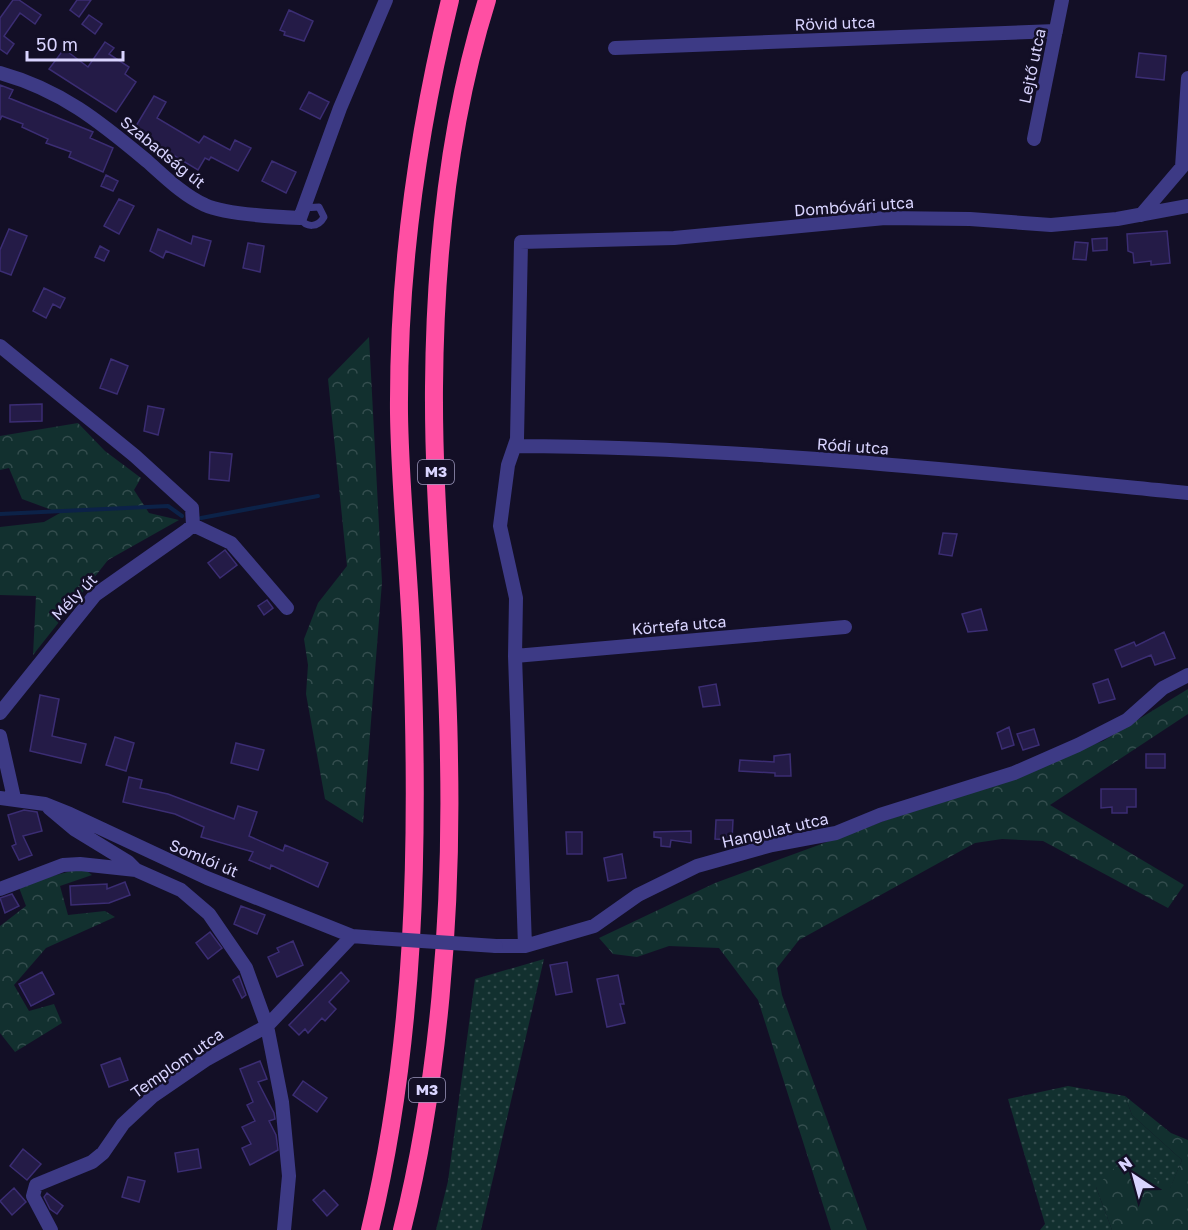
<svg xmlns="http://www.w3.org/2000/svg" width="1188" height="1230" font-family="'Golos Text',sans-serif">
  <defs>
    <pattern id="grass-dots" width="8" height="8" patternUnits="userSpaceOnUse" patternTransform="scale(1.5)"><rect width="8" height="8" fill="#12302f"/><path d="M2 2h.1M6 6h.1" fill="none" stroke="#344d4e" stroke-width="1.8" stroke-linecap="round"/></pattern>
    <pattern id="forest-crowns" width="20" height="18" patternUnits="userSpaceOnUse" patternTransform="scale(1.5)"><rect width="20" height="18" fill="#12302f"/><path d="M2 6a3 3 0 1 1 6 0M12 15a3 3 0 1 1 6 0" fill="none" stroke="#344d4e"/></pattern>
  </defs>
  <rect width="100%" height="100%" fill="#130f26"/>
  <path fill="url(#grass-dots)" d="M544,959L481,1230H436L448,1181L475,979Z
    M1068,1086L1125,1096L1132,1115L1182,1160L1170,1189L1096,1187L1112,1230H1040L1045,1224L1008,1099Z"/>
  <path fill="url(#forest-crowns)" d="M369,337L382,582L363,823L325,799L306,694L308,665L304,639L318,603L347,566L328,379Z
    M78,423L105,451L141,478L134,490L149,513L179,520L108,560L33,655L36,596L0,595V527L44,522L60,513L22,499L9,468L0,470V436Z
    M1188,689V714L1050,805L1184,885L1168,908L1043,841L1002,839L975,843L799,940L777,968L782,995L867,1230H831L758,1000L719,948L669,946L637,957L613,954L599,938L715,883L1103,741Z
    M83,868L92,875L60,886L68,915L105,911L115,917L46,948L14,985L29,1011L54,1004L62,1023L15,1052L0,1033V926L26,906L18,885Z
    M1125,1096L1171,1133L1188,1140V1230H1112L1096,1187L1123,1159L1170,1188L1182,1160L1132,1115Z"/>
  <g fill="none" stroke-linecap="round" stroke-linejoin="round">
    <path stroke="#0c2248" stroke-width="4" d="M0,514L168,506L182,516
      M201,518L318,496"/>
  </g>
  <path fill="#241b47" stroke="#3b2d73" stroke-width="1.5" d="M13,0H19L41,15L35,24L20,13L4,36L14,44L7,54L0,49V18Z
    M77,0H91L79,17L70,10Z
    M289,10L313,21L304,41L284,35L285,32L280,30Z
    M89,15L102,24L95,34L82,24Z
    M105,42L114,48L109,54L129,67L125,74L136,82L116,112L49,69L64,49L88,67Z
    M1139,53L1166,56L1164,80L1136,77Z
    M0,85L13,90L9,98L93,132L90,138L113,148L103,172L69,157L71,152L46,143L48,139L22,127L23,124L2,116L0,120Z
    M309,92L329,102L320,119L300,109Z
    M154,96L166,102L157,118L199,143L204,136L230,150L235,140L251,148L238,171L211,157L209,160L205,158L198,170L133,131Z
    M272,161L296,172L286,193L262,181Z
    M106,175L118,181L113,191L101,186Z
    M119,199L134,206L119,234L104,226Z
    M9,229L27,236L11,275L0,271V250Z
    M158,229L191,244L193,236L211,241L204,266L166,251L163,258L150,251Z
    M1167,231L1170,263L1151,265V261L1134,263L1133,253L1128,251L1127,234Z
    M1107,238V250L1093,251L1092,239Z
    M1075,242L1088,243L1086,260L1073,259Z
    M248,243L264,246L260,272L243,268Z
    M100,246L109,251L104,261L95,257Z
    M44,288L65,298L60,308L53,304L46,318L33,311Z
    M111,359L128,366L117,394L100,388Z
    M42,404V421L10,422V405Z
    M148,406L164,409L158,435L144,431Z
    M210,452L232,454L229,481L209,479Z
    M943,533L957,534L952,556L939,554Z
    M225,550L237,565L220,578L208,563Z
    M267,600L273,608L264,615L258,606Z
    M981,609L987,630L968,632L962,614Z
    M1164,632L1175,658L1155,665L1151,655L1122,667L1115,650L1134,642L1136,646Z
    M1108,679L1115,699L1099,703L1093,684Z
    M716,684L720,705L703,707L699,687Z
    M40,695L59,699L52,736L86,744L81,763L30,751Z
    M1009,727L1014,745L1002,749L997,733Z
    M1034,729L1039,745L1023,750L1017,734Z
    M115,737L134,743L126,771L106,765Z
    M236,743L264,750L258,770L231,763Z
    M790,754L791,776H775V773L739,771L740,760L774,762V756Z
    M1146,754H1165V768H1146Z
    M129,777L142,780L140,788L168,794L234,819L238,806L257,812L249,836L283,851L285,845L328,863L318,887L271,865L270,869L249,860L253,852L201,837L204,827L175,814L123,802Z
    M1101,789H1136V807H1127V813H1112V807L1101,808Z
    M24,810L37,812L42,831L23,836L32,855L19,860L12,846L16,844L8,815Z
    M716,820H733L732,840L715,839Z
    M691,831V843L671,840L670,847L661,846V838L654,837V832Z
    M566,832H582V854H567Z
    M622,854L626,878L608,881L604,858Z
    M125,882L130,895L109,903L71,905L70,886L107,884V889Z
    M12,894L19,906L5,913L0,898Z
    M241,906L265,915L257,934L234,924Z
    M210,932L222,948L208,959L196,943Z
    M293,941L303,965L277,977L268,957L279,952L277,948Z
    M567,962L572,992L556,995L550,965Z
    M42,972L54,994L31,1006L19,984Z
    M341,972L349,981L329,1002L336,1009L325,1021L322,1018L308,1033L305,1029L299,1035L289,1025Z
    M618,975L624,1004H620L625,1023L607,1027L597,979Z
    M239,976L246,995L242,998L233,980Z
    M120,1058L128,1080L109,1087L101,1065Z
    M260,1061L267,1079L258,1082L274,1113L275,1119L269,1121L276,1135L278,1150L250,1165L242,1148L251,1144L242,1127L255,1121L247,1105L253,1102L240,1069Z
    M303,1081L327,1098L317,1112L293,1095Z
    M23,1149L41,1164L27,1180L10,1166Z
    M198,1149L201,1168L178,1172L175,1153Z
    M128,1177L145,1181L139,1202L122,1197Z
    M14,1188L26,1202L12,1215L0,1201Z
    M324,1190L338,1205L327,1216L313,1200Z
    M47,1193L63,1206L57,1214L50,1209L44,1197Z"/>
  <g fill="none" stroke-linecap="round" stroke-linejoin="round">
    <path stroke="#3d3a85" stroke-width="7" d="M300,218C306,228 318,228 324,217L319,207L303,208"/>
    <path stroke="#3d3a85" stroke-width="14" d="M615,48L1056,31
      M0,73C61,90 99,121 147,161C164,176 184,196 205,205C224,214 277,217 300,218L340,108L386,0
      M1034,139L1062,0
      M1141,215L1182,167L1188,78
      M0,346L135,456L192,508L193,525L186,531L95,595L0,713
      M515,446C740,447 964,471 1188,493
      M193,525L231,543L287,608
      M515,656L845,627
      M0,736L14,798
      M0,798L45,804L70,814L207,878L352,936L377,938
      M49,808L74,829L128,862L136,870
      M0,889L63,865L80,864L136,870L181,890L209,914L246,968L267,1026L282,1102L289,1176L284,1230
      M496,946H525L594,926L638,895L697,866L772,845L836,833L880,815L1014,773L1078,745L1127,720L1163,688L1188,675
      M525,946L515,656L516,598L500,526L508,465L517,439L521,242L674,238L885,218L970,219L1051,225L1117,219L1188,206
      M51,1230L33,1196L36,1185L92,1162L103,1153L123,1124L153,1096L207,1059L267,1026L352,936"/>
    <path stroke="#ff4fa3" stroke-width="18" d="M370,1230C416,1040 419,843 412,649C409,570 400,491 399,413C398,273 417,135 450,0
      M402,1230C439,1083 452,912 449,760C448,636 433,512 434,387C435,259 448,124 487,0"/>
    <path stroke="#3d3a85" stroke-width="14" d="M377,938L496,946"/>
  </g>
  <g text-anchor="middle" stroke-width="5" stroke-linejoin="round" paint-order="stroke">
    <g fill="#130f26" stroke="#9e99be" stroke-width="1.5">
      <rect x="418" y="460" width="36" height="24" rx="4.5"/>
      <rect x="409" y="1078" width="36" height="24" rx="4.5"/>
    </g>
    <g font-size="15" font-weight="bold" fill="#d9d4ff">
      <text x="436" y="477">M3</text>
      <text x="427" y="1095">M3</text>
    </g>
    <g font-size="16" fill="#d9d4ff" stroke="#130f26">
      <text transform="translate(835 23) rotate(-2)" y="6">Rövid utca</text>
      <text transform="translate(1032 66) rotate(-78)" y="6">Lejtő utca</text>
      <text transform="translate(163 152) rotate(39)" y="6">Szabadság út</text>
      <text transform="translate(854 206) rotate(-4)" y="6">Dombóvári utca</text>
      <text transform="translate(853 446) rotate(4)" y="6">Ródi utca</text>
      <text transform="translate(74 597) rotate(-46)" y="6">Mély út</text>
      <text transform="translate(679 625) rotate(-5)" y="6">Körtefa utca</text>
      <text transform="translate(775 830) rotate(-13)" y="6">Hangulat utca</text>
      <text transform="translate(204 858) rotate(23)" y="6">Somlói út</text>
      <text transform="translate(177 1063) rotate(-35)" y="6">Templom utca</text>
    </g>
  </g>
  <g transform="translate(1134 1176) rotate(324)" stroke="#130f26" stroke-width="4.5" paint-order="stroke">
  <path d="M0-4.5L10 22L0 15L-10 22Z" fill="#d9d4ff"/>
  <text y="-9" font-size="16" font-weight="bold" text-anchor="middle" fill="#d9d4ff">N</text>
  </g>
  <path d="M27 51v9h96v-9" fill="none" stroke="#d9d4ff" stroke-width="3"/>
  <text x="36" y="51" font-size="18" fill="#d9d4ff" stroke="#130f26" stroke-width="4.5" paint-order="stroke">50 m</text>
</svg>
